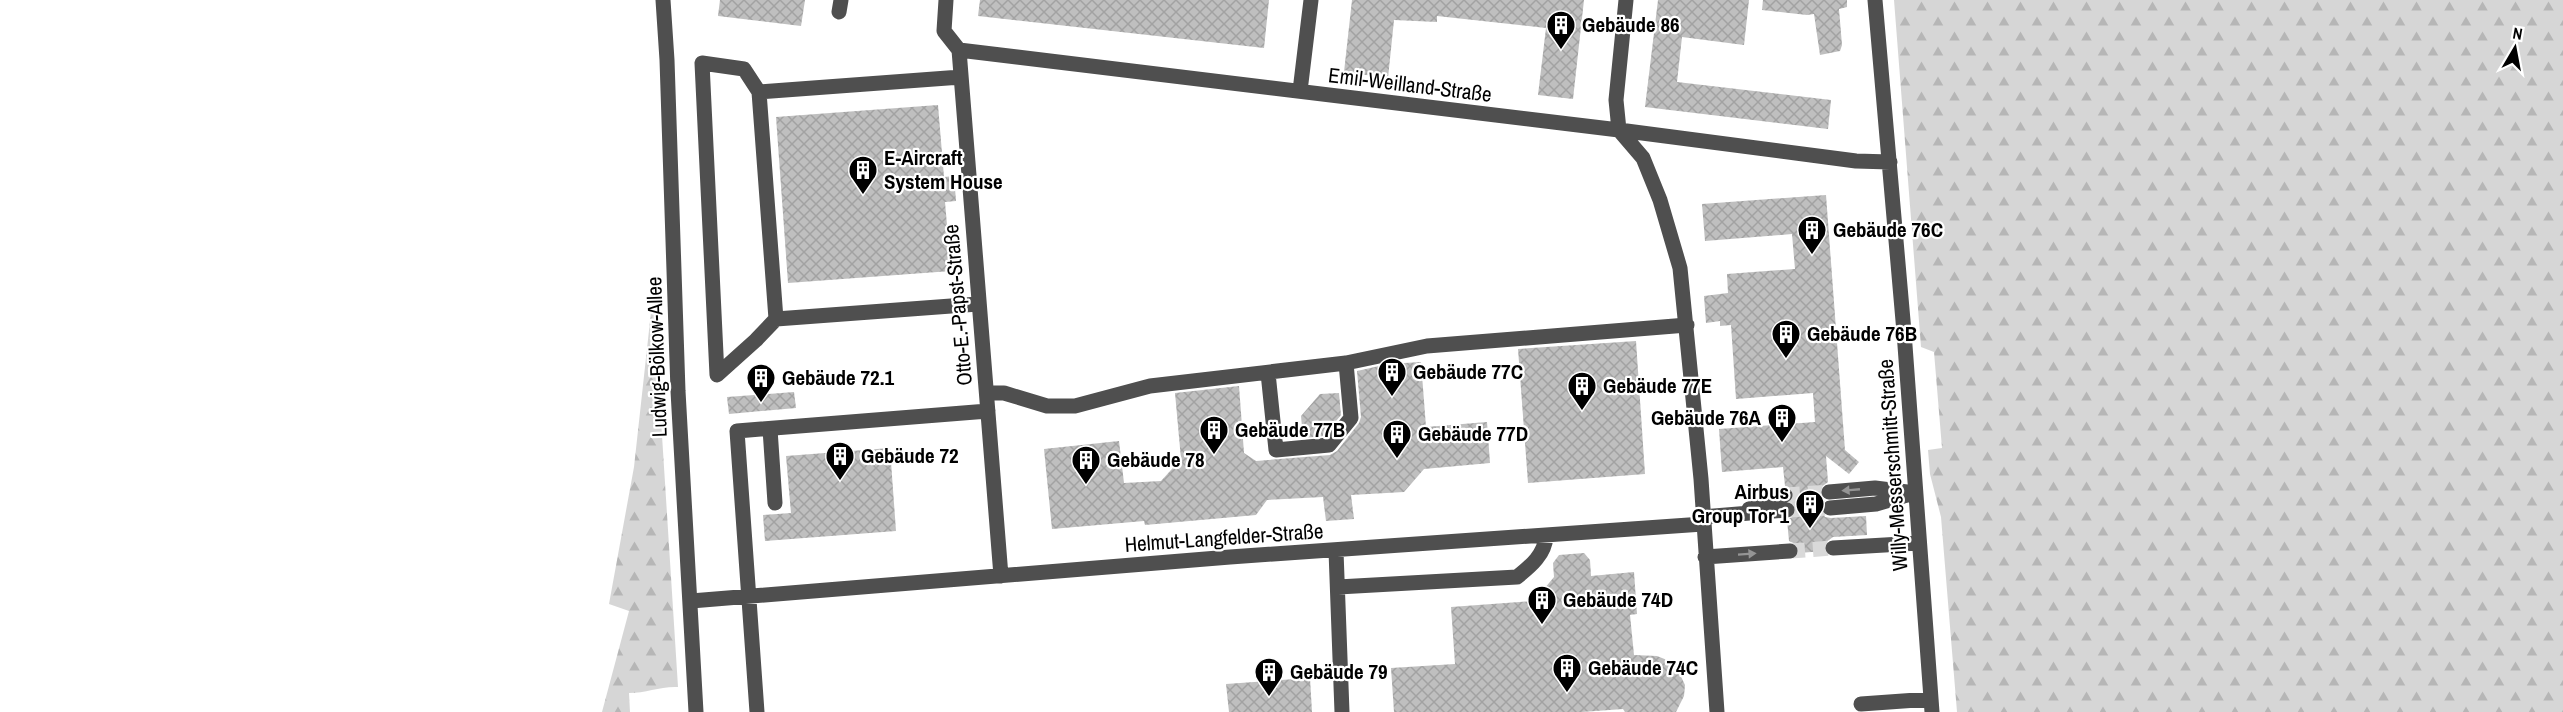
<svg xmlns="http://www.w3.org/2000/svg" width="2563" height="712" font-family="'Archivo Narrow',sans-serif">
  <defs>
    <pattern id="forest-firs" width="22" height="20" patternUnits="userSpaceOnUse" patternTransform="scale(1.5)"><rect width="22" height="20" fill="#d6d6d6"/><path d="M5 1l3.5 6h-7zM16 11l3.5 6h-7z" fill="#b6b6b6"/></pattern>
    <pattern id="building-cross-hatch" width="8" height="8" patternUnits="userSpaceOnUse" patternTransform="scale(1.5)"><rect width="8" height="8" fill="#bfbfbf"/><path d="M0 0l8 8M0 8l8-8" fill="none" stroke="#a2a2a2"/></pattern>
  </defs>
  <rect width="100%" height="100%" fill="#fff"/>
  <path fill="url(#forest-firs)" d="M1894,0H2563V712H1957L1941,517L1930,474L1928,450L1942,448L1934,352L1921,347Z
    M653,294L678,687C661,686 646,693 629,693L630,712H602L629,611L609,604L634,467Z"/>
  <path fill="url(#building-cross-hatch)" d="M720,0H805L801,26L718,16Z
    M980,0H1269L1264,48L978,16Z
    M1352,0H1584L1573,99L1538,95L1546,28L1437,16V22L1394,20L1388,78L1344,72Z
    M1658,0H1749L1744,45L1682,37L1677,82L1831,100L1828,129L1645,107Z
    M1763,0H1847V7L1839,9L1842,45L1840,51L1820,55L1814,14L1807,15L1762,10Z
    M938,105L944,177L954,176L956,201L945,202L951,271L788,283L776,117Z
    M1826,195L1845,450L1859,462L1849,474L1826,456L1828,482L1820,488L1819,493L1824,500L1820,509L1825,517L1831,518L1866,516L1867,535L1833,537L1825,543L1824,551L1799,553L1798,545L1789,541L1787,520L1796,515L1797,509L1792,502L1794,491L1785,486L1783,467L1722,472L1719,429L1815,422L1813,393L1736,399L1731,325L1720,326V321L1706,323L1704,296L1728,293L1727,274L1795,269L1792,234L1705,241L1702,204Z
    M1636,341L1645,474L1528,483L1518,349Z
    M1421,362L1426,427L1487,422L1490,463L1424,469L1404,492L1351,495L1354,519L1326,521L1323,497L1267,500L1256,515L1145,525L1144,521L1052,529L1044,449L1119,441L1124,483L1161,481L1181,459L1175,393L1239,386L1244,453L1256,461L1330,455L1337,451L1359,423L1361,417L1357,371L1388,364Z
    M794,392L796,408L729,414L727,397Z
    M1339,393L1341,415L1324,436L1303,438L1301,416L1320,394Z
    M890,448L896,531L765,541L763,515L791,513L786,456Z
    M1584,553L1590,560L1591,576L1634,572L1637,614L1630,615L1634,655L1657,656L1667,660L1676,666L1685,685L1684,696L1676,712H1625L1623,709L1582,712H1394L1391,668L1455,664L1451,607L1534,601L1554,577L1553,563L1559,555Z
    M1310,678L1312,712H1229L1226,684Z"/>
  <g fill="none" stroke-linecap="round" stroke-linejoin="round">
    <path stroke="#d9d9d9" stroke-width="15" stroke-dasharray="15 8" stroke-linecap="butt" d="M1785,495L1829,492
      M1787,510L1830,508
      M1790,551L1833,548"/>
    <path stroke="#4f4f4f" stroke-width="15" d="M663,0L667,60L678,391L696,712
      M946,0L944,31L959,50L1001,576
      M1626,0L1616,100L1619,130L1643,158L1660,200L1680,268L1701,479L1717,712
      M1875,0L1904,332L1932,712
      M839,12L841,0
      M959,50L1619,130L1856,161L1890,162
      M961,77L759,92L776,319L978,304
      M1300,91L1311,0
      M759,92L744,69L702,63L717,375L756,340L776,319
      M1268,373L1276,450L1329,445L1351,418L1346,363
      M987,393H1004L1047,406H1075L1150,386L1346,363L1427,346L1687,325
      M770,429L775,503
      M1829,492L1875,488L1915,493
      M1830,508L1876,504L1907,495
      M1749,509L1785,495
      M1702,517L1787,510
      M1833,548L1919,543
      M1336,551L1342,712
      M1705,557L1790,551
      M1338,587L1517,577C1531,566 1545,554 1546,536
      M691,601L1230,557L1703,524
      M1861,704L1931,699
      M757,712L737,431L988,411"/>
  </g>
  <defs><path id="oneway-solid" d="M-6-.8H1V-3.2L6.5 0L1 3.2V.8H-6Z" transform="scale(1.5)"/></defs>
  <g fill="#959595">
    <use href="#oneway-solid" transform="translate(1851 490) rotate(175)"/>
    <use href="#oneway-solid" transform="translate(1747 554) rotate(-4)"/>
  </g>
  <defs>
    <g id="building-pin" transform="scale(1.5)"><path d="M0 17L-7.5 6A9.5 9.5 0 1 1 7.5 6Z" fill="#000" stroke="#fff"/><path d="M-4-6H4V6H1V3H-1V6H-4ZM-2.5-4.3h1.7v1.8h-1.7ZM.8-4.3h1.7v1.8H.8ZM-2.5-1h1.7V.8h-1.7ZM.8-1h1.7V.8H.8Z" fill="#fff"/></g>
  </defs>
  <g fill-rule="evenodd">
    <use href="#building-pin" x="1561" y="25"/>
    <use href="#building-pin" x="863" y="170"/>
    <use href="#building-pin" x="1812" y="230"/>
    <use href="#building-pin" x="1786" y="334"/>
    <use href="#building-pin" x="1392" y="372"/>
    <use href="#building-pin" x="761" y="378"/>
    <use href="#building-pin" x="1582" y="386"/>
    <use href="#building-pin" x="1782" y="418"/>
    <use href="#building-pin" x="1214" y="430"/>
    <use href="#building-pin" x="1397" y="434"/>
    <use href="#building-pin" x="840" y="456"/>
    <use href="#building-pin" x="1086" y="460"/>
    <use href="#building-pin" x="1810" y="504"/>
    <use href="#building-pin" x="1542" y="600"/>
    <use href="#building-pin" x="1567" y="668"/>
    <use href="#building-pin" x="1269" y="672"/>
  </g>
  <g text-anchor="middle" stroke-width="4.5" stroke-linejoin="round" paint-order="stroke">
    <g font-size="21" font-weight="bold" fill="#000" stroke="#fff" text-anchor="start">
      <text x="1582" y="32">Gebäude 86</text>
      <text x="884" y="165">E-Aircraft<tspan x="884" dy="24">System House</tspan></text>
      <text x="1833" y="237">Gebäude 76C</text>
      <text x="1807" y="341">Gebäude 76B</text>
      <text x="1413" y="379">Gebäude 77C</text>
      <text x="782" y="385">Gebäude 72.1</text>
      <text x="1603" y="393">Gebäude 77E</text>
      <text x="1761" y="425" text-anchor="end">Gebäude 76A</text>
      <text x="1235" y="437">Gebäude 77B</text>
      <text x="1418" y="441">Gebäude 77D</text>
      <text x="861" y="463">Gebäude 72</text>
      <text x="1107" y="467">Gebäude 78</text>
      <text x="1789" y="499" text-anchor="end">Airbus<tspan x="1789" dy="24">Group Tor 1</tspan></text>
      <text x="1563" y="607">Gebäude 74D</text>
      <text x="1588" y="675">Gebäude 74C</text>
      <text x="1290" y="679">Gebäude 79</text>
    </g>
    <g font-size="21" fill="#000" stroke="#fff">
      <text transform="translate(1410 85) rotate(7)" y="7">Emil-Weilland-Straße</text>
      <text transform="translate(958 305) rotate(-95)" y="7">Otto-E.-Papst-Straße</text>
      <text transform="translate(657 357) rotate(-92)" y="7">Ludwig-Bölkow-Allee</text>
      <text transform="translate(1893 465) rotate(-94)" y="7">Willy-Messerschmitt-Straße</text>
      <text transform="translate(1224 538) rotate(-4)" y="7">Helmut-Langfelder-Straße</text>
    </g>
  </g>
  <g transform="translate(2515 48) rotate(10)" stroke="#ffffff" stroke-width="4.5" paint-order="stroke">
  <path d="M0-4.5L10 22L0 15L-10 22Z" fill="#000000"/>
  <text y="-9" font-size="16" font-weight="bold" text-anchor="middle" fill="#000000">N</text>
  </g>
</svg>
